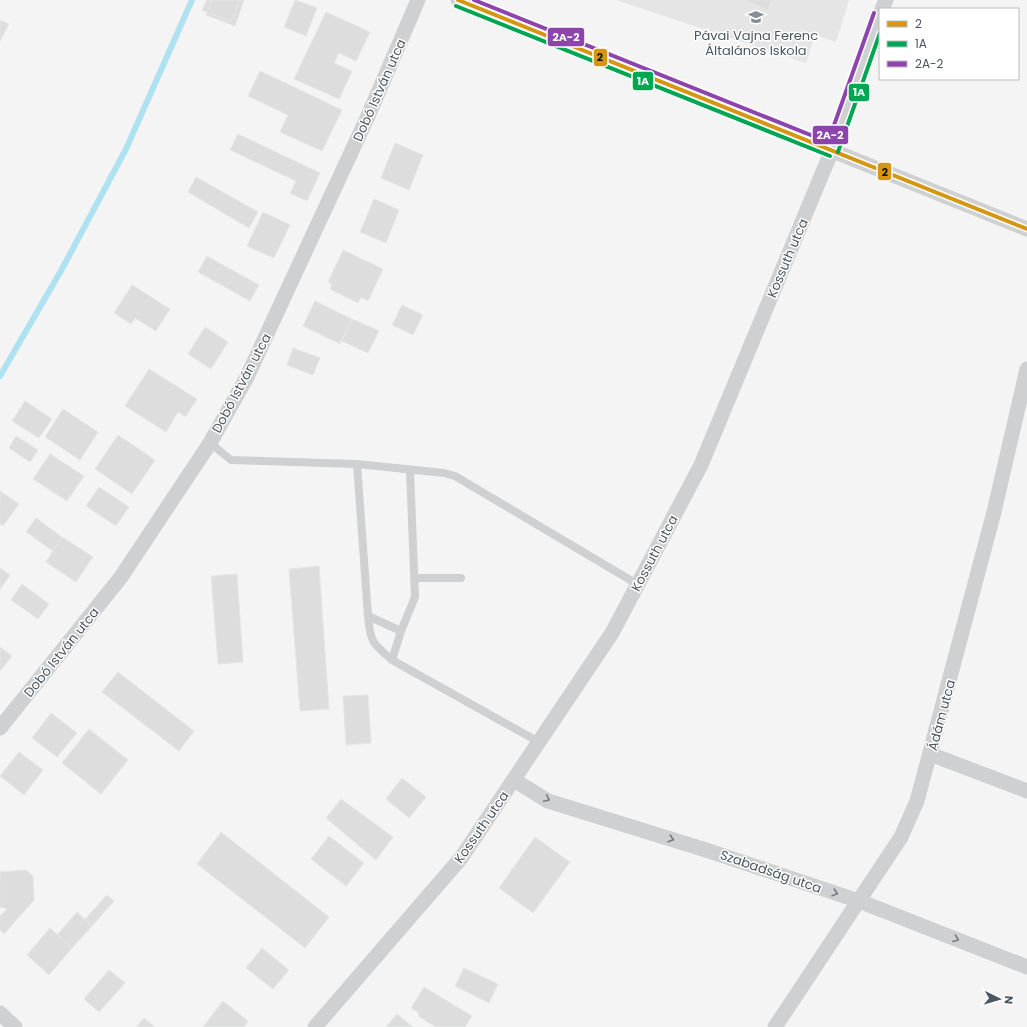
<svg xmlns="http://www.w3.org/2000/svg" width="1027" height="1027" font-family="Poppins,sans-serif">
  <rect width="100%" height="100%" fill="#f4f4f4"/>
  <path fill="#e6e5e6" d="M616,0H849L836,42L815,35L806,63Z"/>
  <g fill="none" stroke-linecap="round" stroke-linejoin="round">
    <path stroke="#aee2f0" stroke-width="6" d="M0,376L62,269L126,149L192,0"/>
  </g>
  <path fill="#ddddde" stroke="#e5e6e7" d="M207,0H240L231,22L202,10Z
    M212,0H244L235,26L206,15Z
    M295,0L317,8L306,36L284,27Z
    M743,0H772L768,10Z
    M326,12L370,32L356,61L339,53L334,63L352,71L339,99L294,79Z
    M0,20L9,24L0,41Z
    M260,71L342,110L322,151L280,132L288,115L248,96Z
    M238,134L320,173L307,201L290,193L296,181L230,150Z
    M395,143L423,155L409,190L381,178Z
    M196,177L258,212L249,228L188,192Z
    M374,199L399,210L386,243L360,232Z
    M263,212L290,225L274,258L247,246Z
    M343,250L383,269L368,301L361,297L358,303L330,289L332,284L328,282Z
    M207,256L259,285L250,301L198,272Z
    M132,285L170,309L156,331L135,318L131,324L114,313Z
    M315,301L352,319L340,344L303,326Z
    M402,305L423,315L413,335L392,325Z
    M352,319L379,331L368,353L342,341Z
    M205,327L228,342L211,369L188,354Z
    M293,348L320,358L313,375L287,365Z
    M149,369L197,399L185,417L178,412L166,432L125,406Z
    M25,401L52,419L39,438L12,421Z
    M63,409L98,432L80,460L45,437Z
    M118,435L155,460L132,494L95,469Z
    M16,436L38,450L30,462L9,448Z
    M50,454L84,476L67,501L33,479Z
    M99,487L129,507L116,526L86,506Z
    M0,491L19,504L3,526L0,524Z
    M36,518L62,537L53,551L26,532Z
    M62,537L93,557L76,582L46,562Z
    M319,566L329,709L300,711L289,569Z
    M0,568L10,575L0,590Z
    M237,574L243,662L218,664L211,576Z
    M22,584L49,604L38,619L11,600Z
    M0,647L12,656L0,671Z
    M118,672L194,731L179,751L102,692Z
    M368,695L371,743L346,745L343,696Z
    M51,713L77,733L57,757L32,738Z
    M89,729L128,760L101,794L62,763Z
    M19,752L43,770L24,795L0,776Z
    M402,778L426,797L409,818L386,799Z
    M341,799L393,837L376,860L326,818Z
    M221,832L329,917L305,948L197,864Z
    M329,836L364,863L346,886L311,859Z
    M535,837L570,862L533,913L499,888Z
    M26,870L33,876L34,900L4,934L0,930V916L7,909L0,907V872Z
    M107,895L114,901L92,926L85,919Z
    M77,912L92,926L72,948L57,935Z
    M50,928L72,948L49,975L27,955Z
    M262,948L289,970L273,989L246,968Z
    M464,968L498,984L489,1003L455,986Z
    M109,970L125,983L99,1012L84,999Z
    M424,987L472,1016L465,1027H436L418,1016L419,1013L411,1008Z
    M223,1001L248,1021L244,1027H203Z
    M397,1014L413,1027H386Z
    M144,1018L155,1027H136Z"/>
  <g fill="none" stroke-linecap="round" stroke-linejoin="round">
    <path stroke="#ced0d2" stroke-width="8" d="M210,443L231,460L357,464L444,473L455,476L637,584
      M357,464L368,616C370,642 373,644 392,660L539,742
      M415,578H461
      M368,616L401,631
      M392,660L401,631L415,597L410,470"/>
    <path stroke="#ced0d2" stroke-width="15" d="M458,0L1027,229
      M882,9L886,0
      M0,728L121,577L210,443L247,377L368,116L418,0
      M930,754L1027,791
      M514,780L548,801L706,850L859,901L1027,967
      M0,1013L15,1027
      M315,1027L461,858L612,633L701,465L832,150L880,15
      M775,1027L901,837L917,801L994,512L1027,369"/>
    <g stroke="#fff" stroke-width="7">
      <path id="bus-1" d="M458,0L1027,229"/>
    </g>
    <g stroke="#fff" stroke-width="7">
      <path id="bus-2" d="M456,6L830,156
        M838,152L880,33"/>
    </g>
    <g stroke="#fff" stroke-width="7">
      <path id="bus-3" d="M474,0L828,142L874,13"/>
    </g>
    <use href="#bus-1" stroke="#d49613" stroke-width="4"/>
    <use href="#bus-2" stroke="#00a651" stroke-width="4"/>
    <use href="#bus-3" stroke="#8e44ad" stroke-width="4"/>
  </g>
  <defs><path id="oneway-chevron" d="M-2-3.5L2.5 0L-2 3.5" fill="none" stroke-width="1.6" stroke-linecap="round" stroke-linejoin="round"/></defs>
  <g stroke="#727b83">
    <use href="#oneway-chevron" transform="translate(547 799) rotate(25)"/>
    <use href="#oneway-chevron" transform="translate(671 839) rotate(17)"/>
    <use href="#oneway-chevron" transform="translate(835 893) rotate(19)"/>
    <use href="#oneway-chevron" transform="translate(956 939) rotate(21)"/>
  </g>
  <defs>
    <g id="school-bare" transform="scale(1.2)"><path d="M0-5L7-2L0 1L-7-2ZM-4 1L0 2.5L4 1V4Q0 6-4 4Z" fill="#868d94" stroke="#fff" stroke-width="2.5" paint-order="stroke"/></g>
  </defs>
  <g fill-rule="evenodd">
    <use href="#school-bare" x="756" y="17"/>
  </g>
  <g text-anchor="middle" stroke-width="3" stroke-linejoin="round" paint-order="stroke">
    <g font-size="13" fill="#4a5661" stroke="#fff">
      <text x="756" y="40">Pávai Vajna Ferenc<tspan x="756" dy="15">Általános Iskola</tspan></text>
    </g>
    <g font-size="13" fill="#4a5661" stroke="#fff">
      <text transform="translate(379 90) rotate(-66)" y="5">Dobó István utca</text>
      <text transform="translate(787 258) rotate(-67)" y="5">Kossuth utca</text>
      <text transform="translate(241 383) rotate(-62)" y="5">Dobó István utca</text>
      <text transform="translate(654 553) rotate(-62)" y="5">Kossuth utca</text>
      <text transform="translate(61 652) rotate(-51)" y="5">Dobó István utca</text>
      <text transform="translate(941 715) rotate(-75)" y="5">Ádám utca</text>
      <text transform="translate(481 827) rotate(-55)" y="5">Kossuth utca</text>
      <text transform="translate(771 871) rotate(19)" y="5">Szabadság utca</text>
    </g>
  </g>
  <g stroke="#fff" stroke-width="1.5">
    <rect x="547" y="27" width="38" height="20" rx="4" fill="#8e44ad"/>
    <rect x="593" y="48" width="15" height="19" rx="4" fill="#d49613"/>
    <rect x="632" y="71" width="22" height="20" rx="4" fill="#00a651"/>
    <rect x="848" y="83" width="22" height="19" rx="4" fill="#00a651"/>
    <rect x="812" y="125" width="37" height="20" rx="4" fill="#8e44ad"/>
    <rect x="877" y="162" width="15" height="19" rx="4" fill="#d49613"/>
  </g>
  <g font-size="11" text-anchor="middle" font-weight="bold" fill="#fff">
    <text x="566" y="41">2A-2</text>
    <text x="643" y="85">1A</text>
    <text x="859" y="96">1A</text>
    <text x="830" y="139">2A-2</text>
  </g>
  <g font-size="11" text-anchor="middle" font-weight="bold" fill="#111">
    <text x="600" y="61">2</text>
    <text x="885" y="176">2</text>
  </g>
  <rect x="879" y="8" width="140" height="72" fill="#ffffff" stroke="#b7bbc0"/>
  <rect x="887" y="21" width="20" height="6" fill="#d49613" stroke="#b7bbc0"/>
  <text x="915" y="28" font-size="12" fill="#4a5661">2</text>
  <rect x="887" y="41" width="20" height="6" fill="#00a651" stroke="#b7bbc0"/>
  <text x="915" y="48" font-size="12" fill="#4a5661">1A</text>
  <rect x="887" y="61" width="20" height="6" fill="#8e44ad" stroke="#b7bbc0"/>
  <text x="915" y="68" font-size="12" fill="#4a5661">2A-2</text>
  <g transform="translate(999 999) rotate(95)" stroke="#ffffff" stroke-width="3" paint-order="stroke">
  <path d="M0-3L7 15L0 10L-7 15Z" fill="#4a5661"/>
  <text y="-6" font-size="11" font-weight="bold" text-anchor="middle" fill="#4a5661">N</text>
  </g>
</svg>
